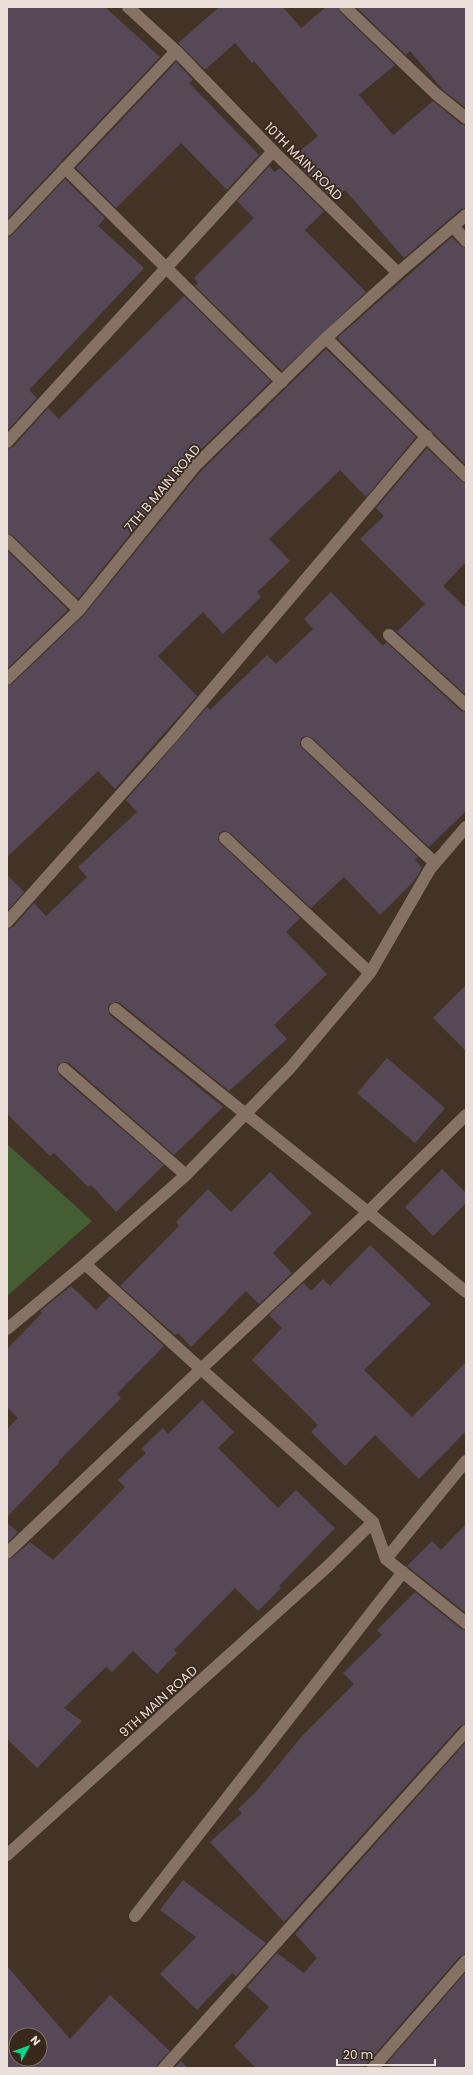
<svg xmlns="http://www.w3.org/2000/svg" width="473" height="2075" font-family="Poppins,sans-serif">
  <rect width="100%" height="100%" fill="#433226"/>
  <path fill="#445d33" d="M7,1144L92,1221L7,1296Z"/>
  <path fill="#574857" fill-rule="evenodd" d="M7,7H105L160,57L7,219Z
    M219,7H283L301,28L326,7H338L340,12L395,65L359,95L393,135L433,101L461,124L466,125V208L461,209L404,258L345,190L334,200L291,158L318,136L254,61L252,63L235,43L205,70L178,43Z
    M356,7H466V108L444,91L410,51L406,55Z
    M176,62L193,80L189,83L259,155L227,190L181,143L116,208L76,168Z
    M269,166L275,172L280,168L324,211L305,230L366,292L282,371L195,286L198,283L194,278L254,218L237,201Z
    M65,179L105,218L98,226L144,268L29,390L37,398L7,431V237L12,235Z
    M452,237L461,246L466,248V465L337,338Z
    M184,296L271,381L189,461L78,599L12,535L7,533V449L13,447L48,408L59,419Z
    M326,349L416,437L366,497L340,470L269,539L290,561L257,592L261,597L223,634L203,612L158,656L197,696L115,789L98,771L7,857V686L12,684L84,615L201,471Z
    M427,448L461,481L466,483V562L443,586L466,608V695L397,632L425,604L360,539L384,516L376,508Z
    M7,550L68,610L7,669Z
    M331,592L383,646L386,642L461,711L466,712V811L429,847L312,738L305,736L301,738L300,745L302,748L418,857L415,860L422,868L414,881L380,915L344,877L311,908L230,833L223,831L219,833L218,840L220,843L300,918L286,932L327,974L274,1025L287,1039L229,1091L120,1003L116,1002L109,1004L108,1008L110,1015L223,1107L174,1155L69,1063L65,1062L59,1064L57,1068L59,1075L164,1165L116,1212L91,1185L88,1187L54,1153L50,1156L7,1114V929L13,927L34,903L46,916L87,877L78,867L137,812L126,800L207,707L210,710L267,655L276,664L313,629L304,619Z
    M7,875L24,892L7,911Z
    M466,985V1051L433,1018Z
    M387,1058L445,1108L415,1143L357,1093Z
    M442,1169L466,1193V1203L433,1236L405,1207Z
    M270,1172L312,1213L273,1253L292,1273L259,1304L246,1291L191,1347L178,1333L175,1335L120,1286L179,1226L176,1222L208,1189L231,1212Z
    M370,1245L431,1304L364,1370L412,1417L466,1362V1431L419,1479L375,1435L345,1466L311,1432L318,1425L252,1360L282,1328L269,1315L303,1283L311,1291L323,1279L330,1286Z
    M71,1286L96,1310L110,1296L164,1346L117,1394L121,1398L58,1462L59,1463L7,1517V1429L18,1418L7,1407V1349L42,1313L40,1311Z
    M202,1400L234,1432L218,1448L278,1508L296,1490L335,1528L279,1586L281,1588L258,1611L235,1588L174,1650L177,1653L157,1674L133,1651L112,1672L106,1667L64,1708L82,1721L37,1768L7,1739V1560L12,1558L30,1542L53,1560L125,1487L118,1480L146,1453L141,1449L163,1428L168,1434Z
    M7,1523L18,1532L7,1543Z
    M466,1524V1613L407,1566L432,1541L441,1550Z
    M415,1592L461,1629L466,1630V1724L460,1726L284,1922L210,1842L242,1813L238,1809L256,1792L302,1736L354,1684L343,1673L382,1635L377,1630Z
    M466,1742V1954L460,1956L363,2068H256L234,2046L269,2007L247,1987L277,1953L304,1973L317,1958L295,1934Z
    M183,1880L266,1943L236,1976L232,1973L197,2010L160,1974L196,1937L160,1910Z
    M7,1966L70,2039L110,1995L170,2051L158,2063L157,2068H7ZM16,2035H40V2059H16Z
    M466,1972V2068H393L387,2063Z
    M181,2061L188,2068H174Z"/>
  <g fill="none" stroke-linecap="round" stroke-linejoin="round">
    <path stroke="#867265" stroke-width="12" d="M345,7L436,94L466,118
      M65,168L282,382
      M453,226L466,241
      M7,230L176,51
      M326,338L466,476
      M7,442L273,151
      M7,540L79,610
      M389,635L466,705
      M7,679L79,610L195,466L326,338L398,273
      M307,743L435,863
      M225,838L370,973
      M7,922L172,737L427,436
      M115,1009C232,1104 350,1196 466,1292
      M64,1069L186,1175
      M85,1264L201,1369L369,1211L466,1115
      M7,1329L85,1264L186,1175L291,1067L370,973L430,869L466,827
      M7,1553L201,1369L373,1522L386,1559L466,1623
      M386,1559L466,1461
      M7,1855L327,1567L373,1522
      M135,1916L403,1572
      M164,2068L466,1731
      M373,2068L466,1961"/>
    <path stroke="#867265" stroke-width="12" d="M128,7L176,51L273,151L398,273L466,215"/>
  </g>
  <g text-anchor="middle" stroke-width="3.5" stroke-linejoin="round" paint-order="stroke">
    <g font-size="13" fill="#ebe0d9" stroke="#38281c">
      <text transform="translate(304 161) rotate(45)" y="5">10TH MAIN ROAD</text>
      <text transform="translate(162 488) rotate(-50)" y="5">7TH B MAIN ROAD</text>
      <text transform="translate(158 1701) rotate(-42)" y="5">9TH MAIN ROAD</text>
    </g>
  </g>
  <rect width="473" height="2075" fill="none" stroke="#ebe0d9" stroke-width="16"/>
  <g transform="translate(28 2047) rotate(49)"><circle r="19" fill="#38281c" stroke="#807268"/>
  <path d="M0-3L7 15L0 10L-7 15Z" fill="#04d98b"/>
  <text y="-6" font-size="11" font-weight="bold" text-anchor="middle" fill="#ebe0d9">N</text>
  </g>
  <path d="M337 2059v6h98v-6" fill="none" stroke="#ebe0d9" stroke-width="2"/>
  <text x="343" y="2059" font-size="12" fill="#ebe0d9" stroke="#38281c" stroke-width="3" paint-order="stroke">20 m</text>
</svg>
